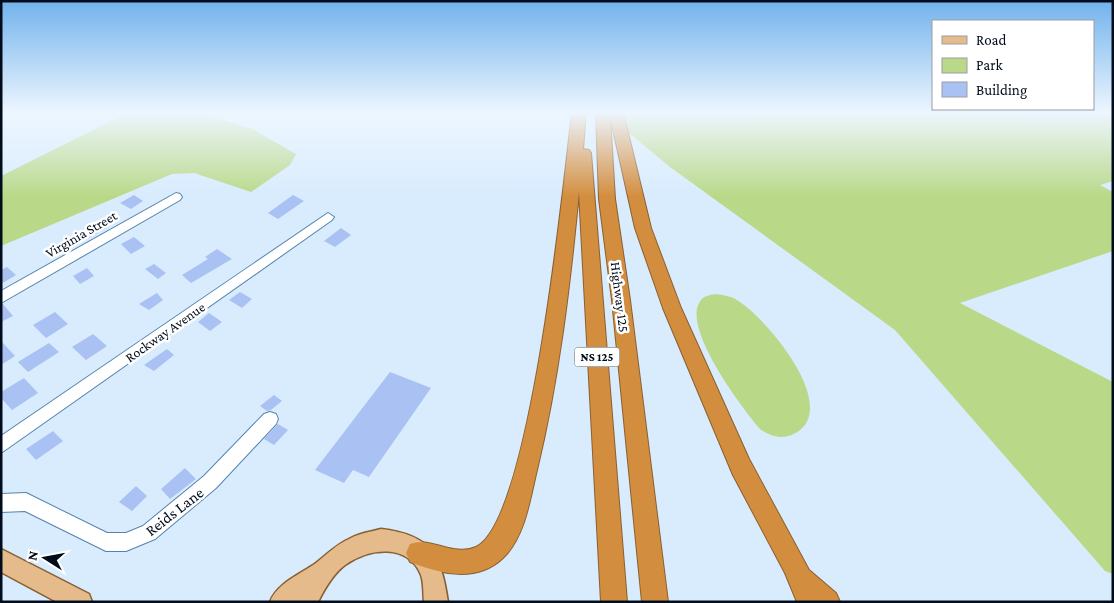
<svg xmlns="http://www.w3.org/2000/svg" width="1114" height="603" font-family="'Crimson Pro',serif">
  <rect width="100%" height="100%" fill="#d8ecfe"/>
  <path fill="#b9d989" d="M129,112H198L252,129L296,154L290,165L251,192L194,173L172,174L1,246V176Z
    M613,112H1113V181L1100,185L1113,192V251L960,303L1113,382V574L1105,571L895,330L670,167L612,119Z
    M715,294C724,295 732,296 740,302C766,319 841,406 796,433C782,440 773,437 761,430C744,411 679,325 701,300C704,296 710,295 715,294Z"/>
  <path fill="#aac1f3" d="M134,195L143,201L131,209L120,203Z
    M293,195L304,201L278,219L268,213Z
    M105,219L109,227L85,240L79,233Z
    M341,228L351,235L335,247L324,241Z
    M134,237L145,246L131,254L121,244Z
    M217,249L232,259L191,283L182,275L208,259L205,257Z
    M154,264L166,273L158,279L145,269Z
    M7,267L16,275L1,284V270Z
    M87,268L94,276L80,284L73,276Z
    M240,292L252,299L242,308L229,300Z
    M157,293L163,300L149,310L139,304Z
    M3,304L13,316L1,322V305Z
    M55,312L68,324L46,338L33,325Z
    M209,313L222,322L210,331L198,322Z
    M93,334L107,346L86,360L72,347Z
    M1,341L15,356L1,365Z
    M49,343L59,352L28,372L18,362Z
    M167,349L174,355L154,371L144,365Z
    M390,372L431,388L369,477L353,470L344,483L315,470Z
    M24,378L38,393L12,410L1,398V392Z
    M274,395L282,401L271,410L267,411L260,406Z
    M278,424L288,430L274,445L264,439Z
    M53,431L63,441L36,460L26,449Z
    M185,468L196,479L170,499L161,489Z
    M136,486L147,496L132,511L119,502Z"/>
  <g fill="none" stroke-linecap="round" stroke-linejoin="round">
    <g stroke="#5483ad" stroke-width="2">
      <path id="minor" d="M176,193L180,194L182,197L180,200L1,303V291Z
        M328,213L334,217L332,220L1,453V436Z
        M270,412L276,414L278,419L276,424L216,488L155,539L126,551H106L25,511L1,512V494L26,493L107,533H126L143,526L204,476L264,414Z"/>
    </g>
    <g stroke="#896032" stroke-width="3">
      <path id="major" d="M381,529C431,535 441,554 448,602H424C423,594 424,583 421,575C408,543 369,548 345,565C333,574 325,588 318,602H270C277,583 301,574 316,563C329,553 335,545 351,538C360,533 371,532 381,529Z
        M1,549L89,594L92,602H57L1,572Z"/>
    </g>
    <g stroke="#896032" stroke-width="2">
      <path id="highway" d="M572,112H586L583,149L589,150L591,153L627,602H601L579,192C570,286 559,379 537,470C530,499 525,537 503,558C477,583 440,574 410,562L406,553L410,544C430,536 454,557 476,547C531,521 564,180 572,112Z
        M596,112H623L651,228L681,308L749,459L809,570L836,593L840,602H797L785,573L733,475L663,308L635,228L610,116L615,199L630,300L668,602H642L612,300L599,199Z"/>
    </g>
    <use href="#minor" fill="#fff" fill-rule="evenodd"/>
    <use href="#major" fill="#e5bb8b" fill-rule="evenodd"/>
    <use href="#highway" fill="#d38d3e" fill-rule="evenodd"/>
  </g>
  <linearGradient id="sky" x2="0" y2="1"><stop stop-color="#71b2ec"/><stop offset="0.57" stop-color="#edf6ff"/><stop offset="1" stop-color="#edf6ff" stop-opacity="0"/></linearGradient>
  <rect width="1114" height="197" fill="url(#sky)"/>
  <g text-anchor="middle" stroke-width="5" stroke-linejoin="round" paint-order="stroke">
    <rect fill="#fff" stroke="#4c555f" stroke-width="1" x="574.5" y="347.5" width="45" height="19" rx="4"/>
    <g font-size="12" font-weight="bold" fill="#000c1b">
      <text x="597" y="361">NS 125</text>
    </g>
    <g font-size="14" fill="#000c1b" stroke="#fff">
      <text transform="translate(81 234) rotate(-30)" y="5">Virginia Street</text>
      <text transform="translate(620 297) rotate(83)" y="5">Highway 125</text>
      <text transform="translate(165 332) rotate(-35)" y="5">Rockway Avenue</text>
    </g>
    <g font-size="16" fill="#000c1b" stroke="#fff">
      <text transform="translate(174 511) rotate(-38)" y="6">Reids Lane</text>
    </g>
  </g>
  <rect width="1114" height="603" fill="none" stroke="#000c1b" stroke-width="5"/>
  <rect x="932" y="20" width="162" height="90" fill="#ffffff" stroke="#999ea4"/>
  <rect x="942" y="36" width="25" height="8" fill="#e5bb8b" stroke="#999ea4"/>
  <text x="976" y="45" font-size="15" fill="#000c1b">Road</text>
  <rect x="942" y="58" width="25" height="15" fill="#b9d989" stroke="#999ea4"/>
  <text x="976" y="70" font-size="15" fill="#000c1b">Park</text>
  <rect x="942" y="82" width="25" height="15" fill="#aac1f3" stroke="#999ea4"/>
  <text x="976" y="95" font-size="15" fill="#000c1b">Building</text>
  <g transform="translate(45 558) rotate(281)" stroke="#ffffff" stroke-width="4" paint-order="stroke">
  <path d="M0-4L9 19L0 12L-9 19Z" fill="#000c1b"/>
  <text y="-8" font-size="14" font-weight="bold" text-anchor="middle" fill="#000c1b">N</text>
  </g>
</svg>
